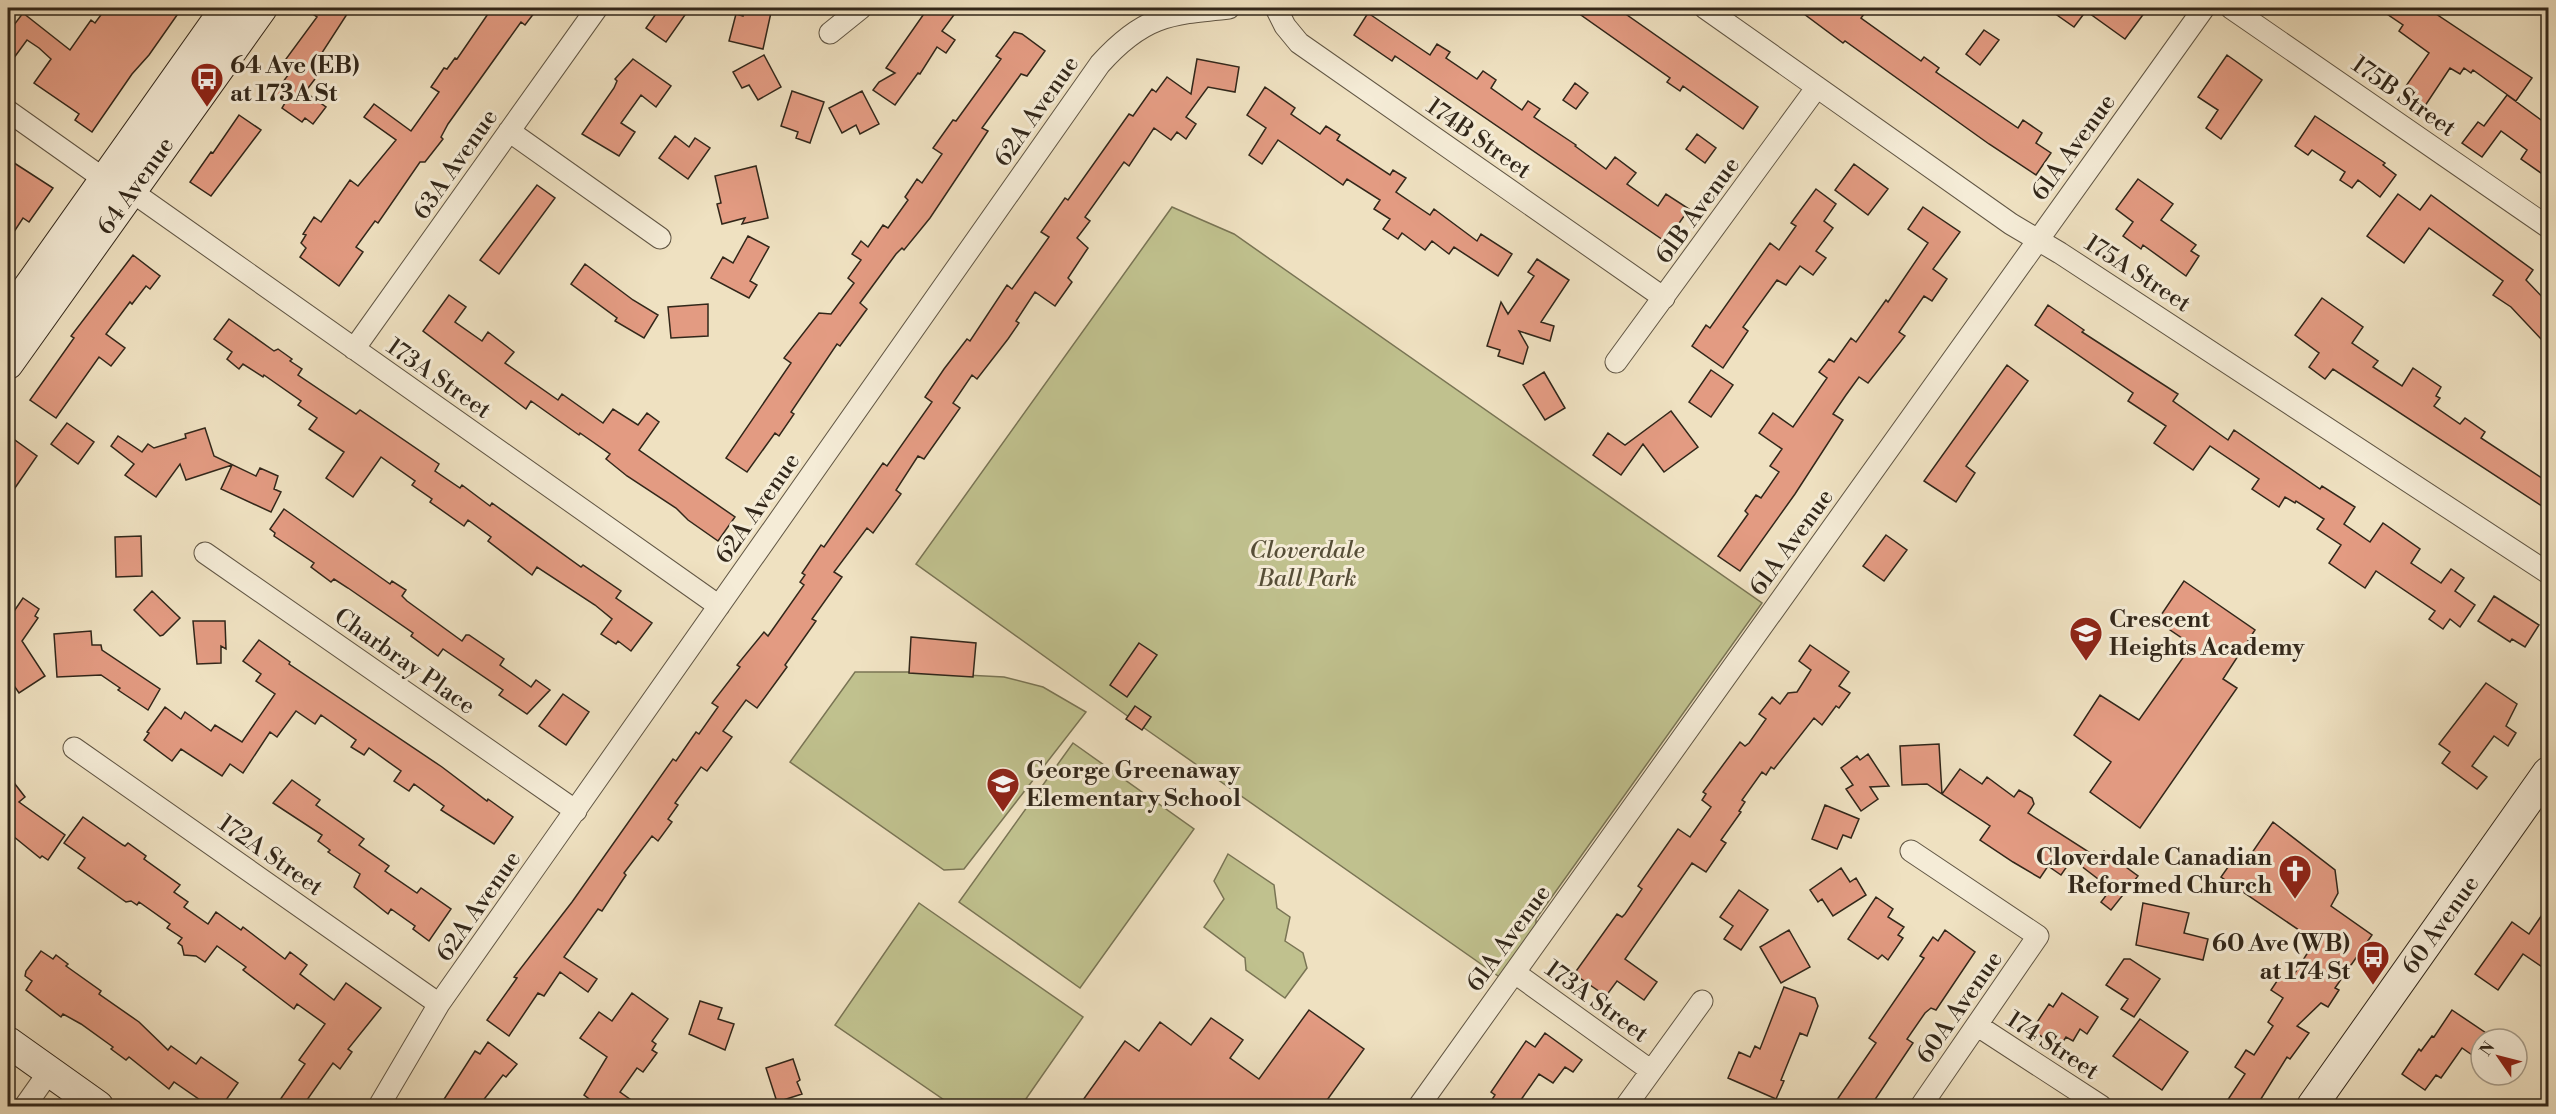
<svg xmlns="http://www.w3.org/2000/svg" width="2556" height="1114" font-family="'Libre Bodoni',serif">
  <rect width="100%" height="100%" fill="#efe1c1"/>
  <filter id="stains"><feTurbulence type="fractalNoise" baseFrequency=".00333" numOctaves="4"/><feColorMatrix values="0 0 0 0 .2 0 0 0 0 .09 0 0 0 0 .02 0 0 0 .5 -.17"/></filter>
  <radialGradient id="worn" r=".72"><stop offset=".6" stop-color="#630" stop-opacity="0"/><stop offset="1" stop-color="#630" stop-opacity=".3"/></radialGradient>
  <path fill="#c0c18e" stroke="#797454" stroke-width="1.5" d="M1172,207L1234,234L1762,603L1536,919V927L1501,978L1147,730L916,564Z
    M855,672H908L1004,677L1043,687L1086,712L964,869L944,870L790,762Z
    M1073,743L1194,829L1080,988L959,902Z
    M1228,854L1274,885L1277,908L1290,917L1285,941L1303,953L1307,968L1285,998L1246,970L1245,958L1204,927L1224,899L1214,881Z
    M919,903L1083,1017L1021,1106H953L835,1025Z"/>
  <path fill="#e39b82" stroke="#32271a" stroke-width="1.5" d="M106,8H182L149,55L132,74L92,132L75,120L79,114L34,83L51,59L39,48L27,40L8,66V20L14,25L23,13L70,50L91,20L95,23Z
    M304,8H351L314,65L321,71L305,92L326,107L313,124L305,118L302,122L282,108L285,103L273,95L292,70L283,63L317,17Z
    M492,8H538L525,25L521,22L448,124L441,137L443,139L425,162H420L378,223L375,221L356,247L363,252L339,286L300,257L306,248L301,243L306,235L303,234L314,217L321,222L350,180L358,186L396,140L364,117L374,104L411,131L439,92L431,87L444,68L447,69L455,58L457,59Z
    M660,8H675L685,15L666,42L646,28Z
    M744,8H772L763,49L729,41L736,14L743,16Z
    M928,8H959L942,31L955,40L946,53L937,47L920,74L918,73L895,105L873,90L879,82L895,73L886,68Z
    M1571,8H1617L1758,107L1743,129L1683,86L1680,91L1667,82L1670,78Z
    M1796,8H1869L1861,18L1921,61L1924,57L1939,68L1936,72L2018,128L2023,120L2042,133L2036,143L2051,153L2036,175L1989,144L1845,41L1843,43Z
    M2047,8H2148L2125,39L2086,11L2074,27Z
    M2378,8H2427L2532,78L2516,101L2473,70L2471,73L2464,68L2460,74L2450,68L2421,112L2399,96L2429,53L2399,31L2403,25Z
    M1368,13L1430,55L1437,44L1450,52L1446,58L1477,79L1483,71L1496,80L1491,88L1522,110L1528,101L1540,109L1534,117L1576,145L1575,146L1606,169L1615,157L1636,173L1627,184L1658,206L1666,194L1689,209L1666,242L1395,56L1392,61L1354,35Z
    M1984,30L1999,40L1980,65L1966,54Z
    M1014,32L1022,34L1045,51L1027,76L1021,74L982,128L988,131L930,218L904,250L902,248L896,254L860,303L867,309L840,346L837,344L791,412L794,414L779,436L775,433L747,472L726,458L791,363L784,358L819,313L831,314L854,283L848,278L861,260L852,254L861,241L868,247L883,225L888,228L908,200L905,197L917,179L922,183L942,154L933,148L953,120L956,121L1001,59L996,56Z
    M764,55L781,87L758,100L749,85L742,88L733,72Z
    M2227,55L2262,80L2221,139L2206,128L2218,110L2198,97Z
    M633,59L671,86L656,107L641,95L621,123L635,132L619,156L582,134L614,88L617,81L615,79Z
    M1197,59L1239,67L1235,92L1208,87L1186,117L1196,124L1186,139L1177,132L1171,140L1154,128L1129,166L1124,162L1085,217L1090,221L1077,238L1088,248L1068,278L1072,282L1055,306L1035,292L1016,321L1019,323L1008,339L977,379L972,375L953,403L960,408L924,459L918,456L896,490L901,494L873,533L867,528L834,572L842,577L812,619L816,621L785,665L787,667L757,708L746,700L723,731L732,737L707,771L701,767L675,803L678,805L668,819L672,822L658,841L652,836L624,873L626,875L602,911L598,909L564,957L597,979L588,992L560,972L544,996L538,993L509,1036L487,1020L517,978L514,977L572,902L673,759L676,761L696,732L699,734L718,707L712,703L740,667L737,665L764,632L768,636L804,585L800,582L805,575L802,573L821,545L824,547L883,463L887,466L932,402L925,397L944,369L967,339L970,341L1007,285L1012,289L1049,237L1041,232L1065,198L1068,200L1129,114L1133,116L1152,89L1156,92L1167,77L1191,94Z
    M1575,83L1588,93L1576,109L1563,100Z
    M1265,87L1295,108L1291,114L1320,134L1326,126L1340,135L1337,140L1390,175L1393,170L1406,178L1396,192L1430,215L1434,209L1477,241L1481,234L1512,254L1498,276L1454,247L1449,254L1432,241L1425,250L1402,233L1398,239L1383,229L1390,219L1374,209L1380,200L1347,179L1343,185L1278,140L1262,164L1249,155L1266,128L1247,115Z
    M792,91L824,102L810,143L796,138L798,132L781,126Z
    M862,91L879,124L860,134L856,125L842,133L829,108Z
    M2507,95L2548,125V178L2521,159L2527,150L2501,131L2482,157L2462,143L2478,122L2484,126Z
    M239,115L261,130L211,196L190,182L211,152L213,153Z
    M2315,116L2385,163L2383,165L2396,175L2380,197L2358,180L2352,188L2340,180L2345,172L2312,150L2308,155L2295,146Z
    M1697,134L1716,148L1705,163L1686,149Z
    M675,136L689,147L695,138L710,148L688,179L659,158Z
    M8,159L53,188L29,222L23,218L8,241Z
    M1854,164L1888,189L1868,215L1835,190Z
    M756,166L768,218L742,224L745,218L722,224L717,204L721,203L715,176Z
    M2138,179L2173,204L2161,220L2196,245L2191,251L2199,256L2186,276L2143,245L2141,249L2123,236L2133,222L2116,209Z
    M537,185L555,198L499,274L480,260Z
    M1816,189L1836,204L1824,221L1833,228L1816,251L1826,258L1813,275L1800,266L1786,285L1777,280L1743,327L1748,331L1723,368L1692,346L1706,325L1710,328L1770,243L1779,250L1796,226L1791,223Z
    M2398,194L2420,210L2431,195L2533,270L2526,280L2548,303V332L2541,339L2511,307L2493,295L2503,281L2429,228L2404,263L2367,236Z
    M1923,207L1960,232L1933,269L1947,279L1932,301L1924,296L1899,332L1905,336L1868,383L1859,377L1846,395L1833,414L1843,420L1795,494L1740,571L1718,556L1748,514L1745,511L1756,495L1761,498L1779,472L1770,466L1782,449L1759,433L1773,413L1793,427L1827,378L1819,372L1829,359L1834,362L1851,338L1856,342L1886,300L1888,302L1928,243L1908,229Z
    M748,236L769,247L750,281L757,285L749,298L711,278L723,257L733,263Z
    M133,255L160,276L150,289L146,286L132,304L130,302L106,334L125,348L111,366L99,357L56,418L30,400L74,338L71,336Z
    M1537,259L1569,280L1541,322L1554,326L1550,341L1519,331L1528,347L1523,364L1498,356L1500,350L1487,346L1501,302L1508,314L1534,276L1528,272Z
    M585,264L633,300L658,315L644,338L615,321L617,318L571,284Z
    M449,295L466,307L455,322L482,341L488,332L514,352L505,363L558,400L562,394L603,423L613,409L638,425L647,413L659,422L639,450L735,517L718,541L688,520L676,508L627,476L606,459L610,454L580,433L579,435L531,401L526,409L423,331Z
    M2322,298L2363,327L2352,343L2378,361L2373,367L2402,386L2413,368L2441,387L2436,396L2440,398L2434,406L2460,424L2465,418L2485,432L2481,438L2548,482V510L2333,369L2325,379L2309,367L2319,353L2295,335Z
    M708,304V336L671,338L668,307Z
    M2048,305L2084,330L2082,332L2178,394L2173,401L2228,440L2234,430L2320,489L2322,486L2355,507L2344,524L2370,542L2383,523L2420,549L2411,563L2441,583L2451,569L2464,578L2455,591L2475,605L2460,627L2450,619L2443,629L2429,619L2435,611L2376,571L2365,588L2329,563L2341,545L2317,529L2324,519L2296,501L2295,503L2285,497L2279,507L2252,489L2259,479L2210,446L2193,470L2154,443L2166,426L2128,401L2133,393L2035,325Z
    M229,319L274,351L278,349L292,359L290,361L302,369L298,375L356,414L360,410L439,464L435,471L460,488L462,485L490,506L492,503L581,567L583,565L621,591L616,598L652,623L631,651L618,641L616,644L601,634L612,619L595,605L537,567L532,575L488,541L491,537L468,520L464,526L430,502L432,499L412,485L415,481L381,457L353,497L326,478L344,452L309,429L317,418L298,405L301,401L264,375L263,377L243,364L239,369L227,359L232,352L214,339Z
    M2007,365L2028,381L1966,466L1975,473L1956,502L1924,481Z
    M1711,370L1733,385L1711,417L1689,402Z
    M1544,372L1565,408L1545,420L1523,385Z
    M1671,411L1698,447L1664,472L1643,444L1621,475L1593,455L1608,433L1625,445Z
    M67,423L94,442L78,464L51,444Z
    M205,428L214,456L256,476L260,468L278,476L274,489L281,492L271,512L221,489L232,465L186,480L180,464L156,497L125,475L134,464L111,446L118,436L142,452L148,444L154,448L186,438L185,434Z
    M8,435L37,456L8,498Z
    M284,509L390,584L392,581L406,590L402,596L407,601L462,641L466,635H469L504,659L500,665L531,687L536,680L550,690L527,714L499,695L503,690L443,649L438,656L411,636L413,633L348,588L334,579L331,582L311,567L314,563L274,536L275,533L270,529Z
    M1886,535L1907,550L1884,581L1863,566Z
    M141,536L142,576L116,577L115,537Z
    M2184,581L2255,630L2223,679L2237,688L2140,828L2090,792L2111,762L2074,735L2100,695L2139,720L2192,645L2157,621Z
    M152,591L180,618L163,635L160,636L134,610Z
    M2494,596L2539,625L2525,647L2512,639L2510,642L2478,621Z
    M23,598L39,609L35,616L38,618L22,641L45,676L19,693L8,677V620Z
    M193,621H225L226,649L221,646V663L197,664Z
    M91,631L92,645H101L102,650L160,689L148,710L118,690L120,688L101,675L57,677L54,634Z
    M911,637L976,643L973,677L909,673Z
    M259,640L290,662L289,664L442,767L487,801L488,799L513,817L494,844L441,810L444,806L414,784L409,791L394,781L401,771L369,748L364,755L351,747L356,740L321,715L315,724L296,711L277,737L270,732L243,773L230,764L222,776L181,749L172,761L144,740L149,733L147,732L165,707L181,719L185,712L211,731L215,725L242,742L275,694L256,681L261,674L243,661Z
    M1139,643L1157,655L1127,697L1110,685Z
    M1810,645L1849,672L1839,686L1850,693L1839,708L1836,706L1822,725L1814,718L1774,769L1771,767L1766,775L1762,772L1742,800L1745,802L1739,811L1741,812L1721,840L1726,843L1706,872L1692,863L1625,959L1657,982L1644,1000L1617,981L1606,996L1574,974L1617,914L1622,917L1625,914L1642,889L1638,886L1678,829L1690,837L1711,807L1702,800L1706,794L1703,792L1740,742L1745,746L1749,743L1766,719L1759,714L1772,697L1780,704L1788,693L1797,692L1811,670L1799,661Z
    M2486,683L2517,704L2506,726L2516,733L2508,746L2494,736L2472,766L2487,777L2477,789L2442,763L2450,752L2439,744Z
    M563,694L589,712L566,745L539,726Z
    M1135,706L1151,717L1142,730L1126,719Z
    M1939,744L1942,794L1927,784L1902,785L1900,746Z
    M1868,754L1889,786L1870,787L1878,799L1861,811L1846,789L1853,785L1841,768L1857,756L1860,760Z
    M1960,769L1982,784L1987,777L2014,797L2019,790L2032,798L2034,804L2028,813L2098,858L2104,851L2138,876L2111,910L2101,902L2111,889L2072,859L2061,875L2048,866L2040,878L2013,862L1980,840L1990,826L1942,794Z
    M8,775L25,797L19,802L65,835L48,860L42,856L40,858L8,832Z
    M292,780L320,800L316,805L364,839L359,845L389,866L385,871L417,893L421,888L451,909L429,941L413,929L415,926L391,909L388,914L354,887L360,874L328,852L330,850L318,841L322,835L273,803Z
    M1825,805L1859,819L1851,838L1843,835L1837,849L1812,839Z
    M83,817L123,845L125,846L128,843L146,856L144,859L180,885L174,892L188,902L184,907L208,924L216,912L241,930L243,927L285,959L290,952L307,965L300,974L334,1000L346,983L381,1008L348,1049L352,1052L340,1069L333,1063L302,1107H275L305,1064L299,1060L325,1024L297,1004L294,1009L243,970L246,967L217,946L205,962L196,956L184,955L182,946L178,943L182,938L167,928L170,924L139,902L137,905L131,901L126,902L78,868L85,858L64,843Z
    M2273,822L2335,870L2338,893L2331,906L2372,935L2335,988L2339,990L2328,1007L2321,1003L2297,1026L2309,1033L2290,1059L2287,1057L2256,1107H2223L2245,1074L2235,1067L2246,1050L2254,1055L2273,1026L2268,1022L2283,998L2271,990L2281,975L2290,981L2315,941L2221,877L2235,857L2245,863Z
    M1841,868L1850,882L1856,878L1866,895L1833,916L1822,899L1818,902L1810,890Z
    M1739,890L1768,910L1741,950L1724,939L1733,926L1720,917Z
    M1876,897L1893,909L1888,917L1904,927L1898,935L1903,938L1888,960L1882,955L1878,959L1848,939Z
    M2143,903L2189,913L2184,933L2208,939L2203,960L2136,945Z
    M2548,906V971L2523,954L2498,990L2475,974L2512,922L2529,934Z
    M1789,930L1810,967L1781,983L1760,947Z
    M1945,930L1975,952L1936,1010L1931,1008L1925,1013L1907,1039L1913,1043L1870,1107H1832L1876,1043L1869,1038L1924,958L1920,956L1933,937L1938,941Z
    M41,951L53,959L56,955L68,964L66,966L101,991L99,994L139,1022L168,1050L171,1046L196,1064L201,1057L238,1083L221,1107H195L200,1100L174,1082L169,1089L129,1057L126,1060L111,1049L113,1047L81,1024L63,1014L61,1017L26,990L32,981L25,976L26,971Z
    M2124,959H2130L2160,979L2134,1017L2121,1009L2128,999L2106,985Z
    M1784,987L1815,998L1818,1006L1807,1036L1800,1033L1781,1080L1784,1081L1776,1099L1728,1078L1739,1052L1750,1057L1755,1046L1760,1049Z
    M632,993L668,1019L652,1041L656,1044L652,1050L657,1053L643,1072L637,1068L620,1092L641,1107H600L584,1095L607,1057L580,1038L599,1012L612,1021Z
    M2062,993L2098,1017L2087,1034L2080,1029L2073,1041L2066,1037L2059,1048L2032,1030L2049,1004L2053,1007Z
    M700,1001L722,1008L718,1019L734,1024L725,1050L689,1034Z
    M1309,1010L1364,1049L1322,1107H1078L1125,1041L1139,1051L1160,1022L1191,1045L1211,1018L1243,1040L1230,1058L1259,1079Z
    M2452,1010L2489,1035L2487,1039H2481V1047L2475,1057L2462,1048L2441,1078L2436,1075L2425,1090L2402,1074L2419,1049L2421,1051L2432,1036L2434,1037Z
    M2140,1019L2188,1052L2162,1090L2113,1056Z
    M1545,1033L1582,1060L1573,1072L1565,1067L1553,1083L1539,1074L1516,1107H1487L1495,1095L1491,1092L1526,1041L1535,1047Z
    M488,1042L517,1064L506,1077L503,1075L478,1107H439L475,1051L480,1054Z
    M793,1059L800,1080L797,1082L802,1094L777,1102L766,1068Z"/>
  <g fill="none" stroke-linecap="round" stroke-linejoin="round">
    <g stroke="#615644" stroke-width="23">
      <path id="street" d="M1276,8L1285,26L1299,43L1664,298
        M1705,8L2011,224L2060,253L2548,573
        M2231,8L2548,227
        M830,33L861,8
        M8,111L104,179
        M509,131L660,238
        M131,191L719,606
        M354,349L597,8
        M1616,362L1817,87
        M205,553L576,811
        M74,748L439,1004
        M1911,851L2038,936L1921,1106
        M1515,973L1650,1070
        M1978,1026L2101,1106
        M25,1106L49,1072
        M379,1106L439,1004L1100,64C1143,16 1168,14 1229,8
        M1419,1106L2204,8
        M1626,1106L1702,1001"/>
    </g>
    <g stroke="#32271a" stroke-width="32">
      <g id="secondary">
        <path d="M8,316L226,8"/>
        <path id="s1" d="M8,364L262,8"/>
        <path d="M8,1042L98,1106"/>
        <path id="s2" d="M2312,1106L2548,772"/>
      </g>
    </g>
    <use href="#street" stroke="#f5ecd7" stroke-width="21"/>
    <use href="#secondary" stroke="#f5ecd7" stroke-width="30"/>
  </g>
  <defs>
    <g id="bus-pin" transform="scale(1.725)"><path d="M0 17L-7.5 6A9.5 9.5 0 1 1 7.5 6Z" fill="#8f2418" stroke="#f5ecd7"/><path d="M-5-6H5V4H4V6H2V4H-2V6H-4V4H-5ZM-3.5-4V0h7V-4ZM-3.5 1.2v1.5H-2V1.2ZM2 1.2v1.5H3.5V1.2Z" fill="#fff"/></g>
    <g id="school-pin" transform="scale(1.725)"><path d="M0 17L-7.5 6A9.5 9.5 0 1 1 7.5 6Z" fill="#8f2418" stroke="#f5ecd7"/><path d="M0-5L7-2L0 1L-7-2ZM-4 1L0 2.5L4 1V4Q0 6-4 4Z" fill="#fff"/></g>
    <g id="church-pin" transform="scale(1.725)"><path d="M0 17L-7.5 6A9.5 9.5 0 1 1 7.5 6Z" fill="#8f2418" stroke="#f5ecd7"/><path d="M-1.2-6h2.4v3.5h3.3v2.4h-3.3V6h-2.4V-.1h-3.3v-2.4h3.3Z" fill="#fff"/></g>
  </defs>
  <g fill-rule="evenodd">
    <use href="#bus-pin" x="207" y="79"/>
    <use href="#school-pin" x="2086" y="633"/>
    <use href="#school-pin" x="1003" y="784"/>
    <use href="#church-pin" x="2295" y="871"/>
    <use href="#bus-pin" x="2373" y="957"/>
  </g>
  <g text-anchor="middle" stroke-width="6" stroke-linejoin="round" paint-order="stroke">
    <g font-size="24" font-weight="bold" fill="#32271a" stroke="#f5ecd7" text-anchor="start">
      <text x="230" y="73">64 Ave (EB)<tspan x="230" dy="28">at 173A St</tspan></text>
      <text x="2109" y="627">Crescent<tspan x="2109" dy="28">Heights Academy</tspan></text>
      <text x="1026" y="778">George Greenaway<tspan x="1026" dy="28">Elementary School</tspan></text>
      <text x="2272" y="865" text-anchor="end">Cloverdale Canadian<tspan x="2272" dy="28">Reformed Church</tspan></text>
      <text x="2350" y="951" text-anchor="end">60 Ave (WB)<tspan x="2350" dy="28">at 174 St</tspan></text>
    </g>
    <g font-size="24" fill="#32271a" stroke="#f5ecd7">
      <text transform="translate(2404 96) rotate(35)" y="8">175B Street</text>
      <text transform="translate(1036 111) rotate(-55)" y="8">62A Avenue</text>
      <text transform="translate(1479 138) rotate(35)" y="8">174B Street</text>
      <text transform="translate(2073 147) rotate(-54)" y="8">61A Avenue</text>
      <text transform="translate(455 164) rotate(-55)" y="8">63A Avenue</text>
      <text dy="8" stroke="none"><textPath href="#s1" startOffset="219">64 Avenue</textPath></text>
      <text transform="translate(1697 210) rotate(-54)" y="8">61B Avenue</text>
      <text transform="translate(2138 273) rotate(33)" y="8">175A Street</text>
      <text transform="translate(439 378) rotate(35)" y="8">173A Street</text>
      <text transform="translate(757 508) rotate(-55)" y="8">62A Avenue</text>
      <text transform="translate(1791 542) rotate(-54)" y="8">61A Avenue</text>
      <text transform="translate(405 661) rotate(35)" y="8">Charbray Place</text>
      <text transform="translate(271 855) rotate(35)" y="8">172A Street</text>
      <text transform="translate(478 906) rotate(-55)" y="8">62A Avenue</text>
      <text dy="8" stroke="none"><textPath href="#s2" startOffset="222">60 Avenue</textPath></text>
      <text transform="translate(1508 938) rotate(-54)" y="8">61A Avenue</text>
      <text transform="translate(1597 1001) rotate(36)" y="8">173A Street</text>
      <text transform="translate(1959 1007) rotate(-55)" y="8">60A Avenue</text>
      <text transform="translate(2053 1045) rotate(33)" y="8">174 Street</text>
    </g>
    <g font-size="24" font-style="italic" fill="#564e37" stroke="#f5ecd7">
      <text x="1307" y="558">Cloverdale<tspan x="1307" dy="28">Ball Park</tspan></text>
    </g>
  </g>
  <rect width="2556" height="1114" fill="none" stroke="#efe1c1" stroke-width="30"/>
  <rect x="9" y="9" width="2538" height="1096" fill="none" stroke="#32271a" stroke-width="3"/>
  <rect x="15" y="15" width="2526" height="1084" fill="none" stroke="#32271a" stroke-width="1.5"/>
  <g transform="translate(2499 1057) rotate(305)"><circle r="28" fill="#f5ecd7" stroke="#a79d8b" stroke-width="1.5"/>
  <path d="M0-4.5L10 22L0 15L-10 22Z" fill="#8f2418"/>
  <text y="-9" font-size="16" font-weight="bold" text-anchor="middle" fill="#32271a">N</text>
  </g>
  <rect width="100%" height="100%" filter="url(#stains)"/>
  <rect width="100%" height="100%" fill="url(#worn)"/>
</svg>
